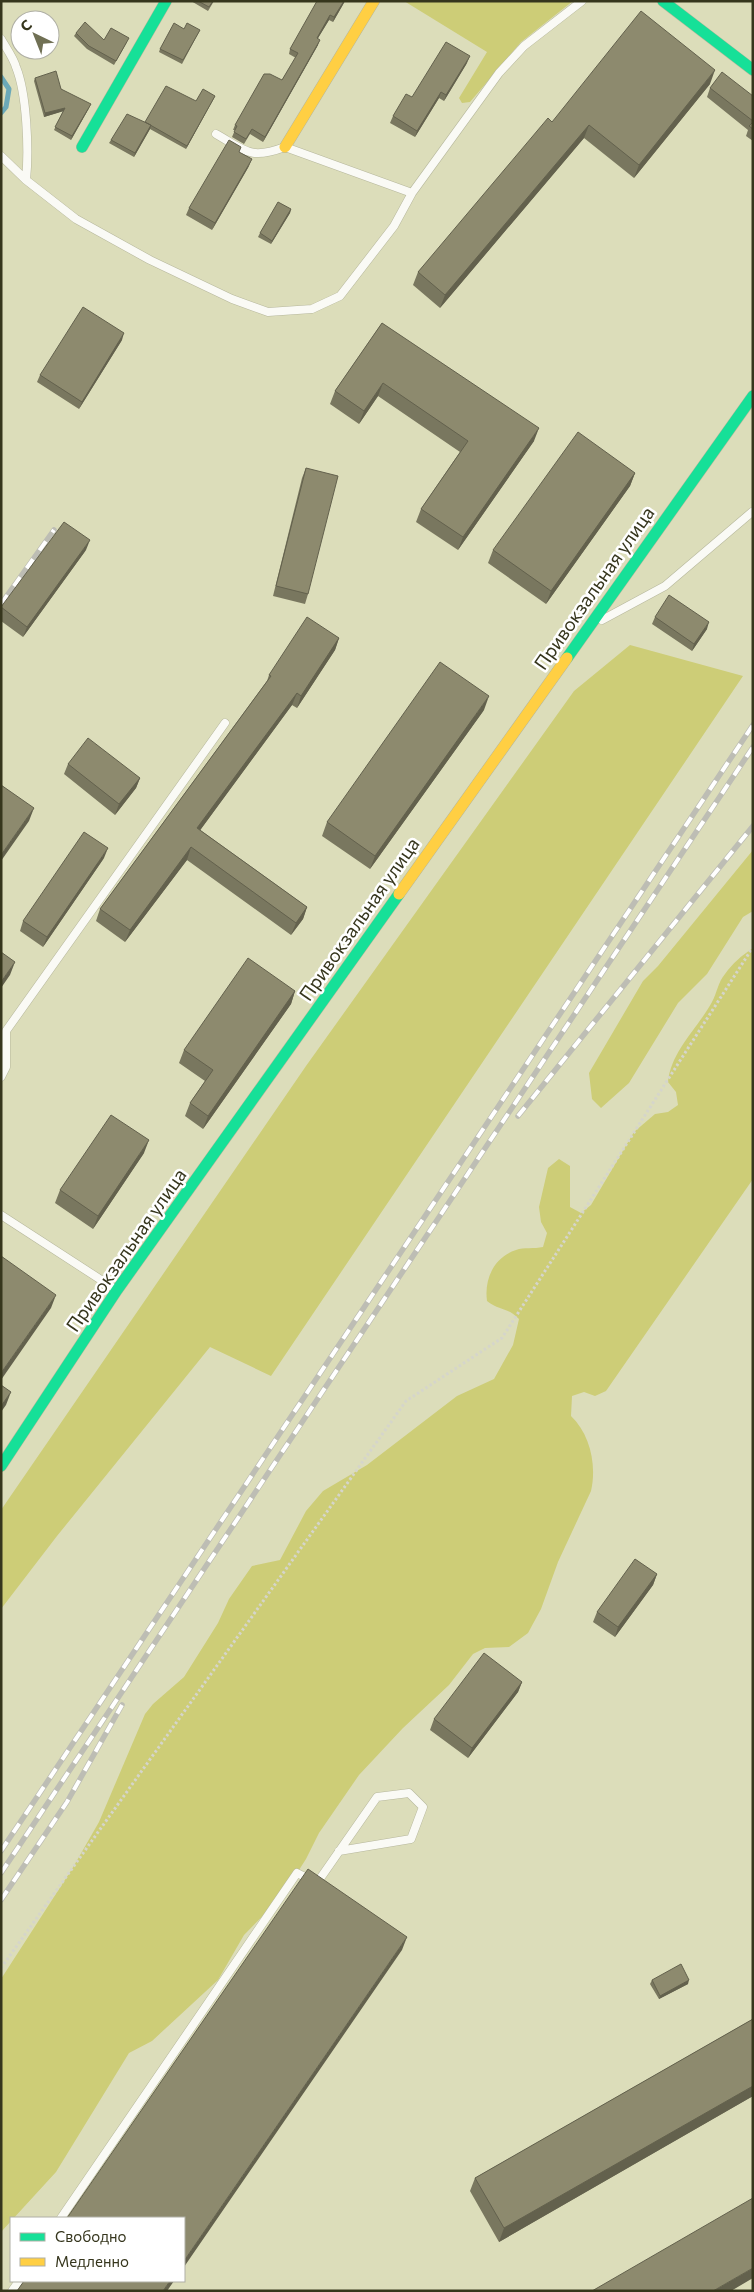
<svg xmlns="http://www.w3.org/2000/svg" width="754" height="2292" font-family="Commissioner,sans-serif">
  <rect width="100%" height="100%" fill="#dcddba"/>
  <path fill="#cdcd77" d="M404,1H573L521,42L470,102L462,103L459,98L487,52Z
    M630,645L743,676L271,1376L210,1347L57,1536L1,1609V1510L306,1066L574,691Z
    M753,850V911L743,917L707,974L678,1003L629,1083L601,1108L592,1099L589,1073L643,981L658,966Z
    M753,948V1179L606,1391L595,1396L584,1392L572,1396L571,1416C590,1434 597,1465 591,1491L558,1562L541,1609L528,1633L509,1647L485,1648L473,1654L449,1685L403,1728L359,1775L319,1833L306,1859L283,1895L244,1935L218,1980L152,2041L129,2053L56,2172L1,2232V1979L72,1869L99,1822L145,1714L153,1704L184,1677L218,1623L229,1599L252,1566L280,1560L306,1511L323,1491L367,1465L457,1396L494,1379L513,1345L519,1319C507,1307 500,1311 487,1301C484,1279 494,1257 516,1250C524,1247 534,1249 543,1247L547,1233L541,1222L539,1207L548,1168L559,1159L570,1166V1207L581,1213L591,1205L634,1132L655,1114L668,1112L678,1105L676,1092L668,1082C671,1051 698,1028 712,1002C717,993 718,982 725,974C733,963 741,956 753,948Z"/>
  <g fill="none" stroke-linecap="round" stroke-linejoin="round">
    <path stroke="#6ba9b9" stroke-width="5" d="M1,77L9,89L6,107L1,113"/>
    <g stroke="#b6b79c" stroke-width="9">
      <path id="lane" d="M1,39C6,48 13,57 16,67C27,94 29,151 26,180
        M216,134C246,151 250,160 285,147L412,193
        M1,156L26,180L76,219L150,260L232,299L268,312L312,309L340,296L394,226L412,193L499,73L524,46L582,1
        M602,620L665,586L752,512
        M1,1077L6,1067V1031L225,723
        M1,1215L115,1289
        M61,2218L297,1873L317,1883L377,1797L409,1793L423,1807L411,1839L339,1851
        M12,2291L19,2281"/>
    </g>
    <g stroke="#b6b79c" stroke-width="12">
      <path id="fast" d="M663,1L753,70
        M82,147L166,1
        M567,658L753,396
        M1,1466L117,1290L399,894"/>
    </g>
    <g stroke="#b6b79c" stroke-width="12">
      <path id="slow" d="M285,147L374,1
        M399,894L567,658"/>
    </g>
    <path stroke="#d5d5cb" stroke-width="3" stroke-dasharray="2.5 2.5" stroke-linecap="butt" d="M1,1968L406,1401L502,1338L753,947"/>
    <use href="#lane" stroke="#fafaf5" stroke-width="8"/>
    <use href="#fast" stroke="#16e098" stroke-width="11"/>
    <use href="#slow" stroke="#ffcf43" stroke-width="11"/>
    <g stroke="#bdbdb4" stroke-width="5.5">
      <path id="rail" d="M1,604L54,530
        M518,1116L753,826
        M1,1851L753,725
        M1,1873L753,747
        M1,1900L67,1802L122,1705"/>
    </g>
    <use href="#rail" stroke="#fff" stroke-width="4" stroke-dasharray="11" stroke-linecap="butt"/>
  </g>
  <path fill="#79775f" d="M191,1H214L208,11Z
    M345,1L333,22L329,20L318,38V45L263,142L250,134L244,144L232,137L235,130H233L235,125L282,80L296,58L289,54L290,49Z
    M184,29L200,30L182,64L159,52L160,49Z
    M76,33L104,40L127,42L114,65L87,49L74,36Z
    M467,63L444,101L439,98L415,137L390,123L393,116L412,97Z
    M35,78L61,89L89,108L71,140L54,130L63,111L44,117L34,81Z
    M710,84L634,178L584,138L440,308L413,285L418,272L552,122Z
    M710,88L753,96V141L746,136L748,130L707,97Z
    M215,96L186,149L150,129L134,157L109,143L111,140L145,122L196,101Z
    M249,166L212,230L186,215L189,208Z
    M291,209L290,213L271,244L258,237L260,233Z
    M382,323L534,441L458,550L416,522L421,509L460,452L378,396L359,424L330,404L335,391Z
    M122,340L79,409L37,382L40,375Z
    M306,468L308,594L305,604L273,596L302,478Z
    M635,473L630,486L546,604L488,563L493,550Z
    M86,550L23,637L1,621V607Z
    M655,617L707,629L692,651L652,624Z
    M339,638L335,650L297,708L292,705L200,830L307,907L303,919L291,935L187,860L125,942L96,921L100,909L267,681L269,675Z
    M484,710L370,869L322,836L327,822Z
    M68,764L140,778L136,788L115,815L64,774Z
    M104,858L43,947L20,931L23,921Z
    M295,991L291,1004L203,1129L185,1116L190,1103L205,1081L179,1063L184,1050Z
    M144,1153L93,1229L55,1203L60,1190Z
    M657,1574L653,1585L615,1637L593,1622L597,1612Z
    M522,1682L518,1692L468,1758L430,1730L434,1719Z
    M652,1980L688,1984L659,1999L650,1984Z
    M753,2019V2096L499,2242L470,2191L475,2178Z"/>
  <path fill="#63614d" d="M344,1H345L333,22L334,17Z
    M330,15L329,20L315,43L317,38Z
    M320,40L318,45L263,142L265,137Z
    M470,56L467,63L444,101L446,95Z
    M715,70L710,84L634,178L639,165Z
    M441,92L439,98L415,137L417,131Z
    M215,96L213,100L186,149L187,146Z
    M91,104L89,108L71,140L72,136Z
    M65,108L64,111L44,117L45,113Z
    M151,125L150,129L134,157L135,153Z
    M589,125L584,138L440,308L445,295Z
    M252,159L249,166L212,230L215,223Z
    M291,209L290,213L271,244L272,241Z
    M124,333L122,340L79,409L82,402Z
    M383,383L378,396L359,424L364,411Z
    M539,428L534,441L458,550L463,537Z
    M635,473L630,486L546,604L551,591Z
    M90,540L86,550L23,637L27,627Z
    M709,622L707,629L692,651L694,644Z
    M339,638L335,650L297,708L301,696Z
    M297,693L292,705L193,840L197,828Z
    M489,696L484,710L370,869L375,856Z
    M140,778L136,788L115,815L119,804Z
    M34,808L29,821L1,861V855Z
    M191,847L187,860L125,942L130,930Z
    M108,848L104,858L43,947L47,937Z
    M307,907L303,919L291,935L296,923Z
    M15,962L10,975L1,988V982Z
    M295,991L291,1004L203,1129L208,1116Z
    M149,1140L144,1153L93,1229L98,1216Z
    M56,1295L51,1308L1,1380V1373Z
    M11,1392L6,1405L1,1412V1406Z
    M657,1574L653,1585L615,1637L618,1627Z
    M522,1682L518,1692L468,1758L472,1748Z
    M407,1937L402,1950L184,2267V2261Z
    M689,1980L688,1984L659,1999L660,1996Z
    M753,2086V2096L499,2242L504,2228Z
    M753,2268V2278L731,2291H713Z
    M170,2281H174L167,2291H163Z"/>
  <path fill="#8d8a6e" stroke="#63614d" d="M198,1H213L209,7Z
    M317,1H344L334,17L330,15L317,38L320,40L265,137L252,129L246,139L234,132L237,126L235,125L264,74H270L282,80L298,53L290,49Z
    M641,11L715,70L639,165L589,125L445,295L418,272L548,118L552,122Z
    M85,22L104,40L111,28L129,38L116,61L89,46L76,33Z
    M174,23L184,29L187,23L200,30L183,60L160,49Z
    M446,42L470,56L446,95L441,92L417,131L393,116L406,94L412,97Z
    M56,71L61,89L91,104L72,136L55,127L65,108L45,113L35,78Z
    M722,72L753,96V121L710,88Z
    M166,86L196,101L203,89L215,96L187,146L145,122Z
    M127,114L151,125L135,153L111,140Z
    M753,122V129L749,126Z
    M229,140L241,147L239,152L252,159L215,223L189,208Z
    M278,202L291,209L272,241L260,233Z
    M83,307L124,333L82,402L40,375Z
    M382,323L539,428L463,537L421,509L468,441L383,383L364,411L335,391Z
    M578,432L635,473L551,591L493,550Z
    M306,468L338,476L308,594L276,586Z
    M64,522L90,540L27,627L1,607Z
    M669,595L709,622L694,644L655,617Z
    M307,617L339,638L301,696L297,693L197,828L307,907L296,923L191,847L130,930L100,909L271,676L269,675Z
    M440,662L489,696L375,856L327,822Z
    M88,738L140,778L119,804L68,764Z
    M1,785L34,808L1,855Z
    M84,832L108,848L47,937L23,921Z
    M1,952L15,962L1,982Z
    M248,958L295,991L208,1116L190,1103L213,1070L184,1050Z
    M111,1115L149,1140L98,1216L60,1190Z
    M1,1256L56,1295L1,1373Z
    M1,1385L11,1392L1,1406Z
    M635,1559L657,1574L618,1627L597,1612Z
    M484,1653L522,1682L472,1748L434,1719Z
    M308,1869L407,1937L184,2261V2218H67Z
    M681,1964L689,1980L660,1996L652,1980Z
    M753,2019V2086L504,2228L475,2178Z
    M753,2198V2268L713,2291H592Z
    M24,2281H170L163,2291H17Z"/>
  <g text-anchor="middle" stroke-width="5" stroke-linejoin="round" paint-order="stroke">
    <g font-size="19" fill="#36361d" stroke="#fff">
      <text transform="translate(594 588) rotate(-55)" y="7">Привокзальная улица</text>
      <text transform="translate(359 919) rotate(-55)" y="7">Привокзальная улица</text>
      <text transform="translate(126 1250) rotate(-55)" y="7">Привокзальная улица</text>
    </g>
  </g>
  <rect width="754" height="2292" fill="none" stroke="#36361d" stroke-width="5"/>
  <rect x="10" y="2217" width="175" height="65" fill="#ffffff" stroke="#afafa5"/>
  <rect x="20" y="2233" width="25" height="8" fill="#16e098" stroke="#afafa5"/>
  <text x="55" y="2242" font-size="15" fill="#36361d">Свободно</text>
  <rect x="20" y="2258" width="25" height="8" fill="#ffcf43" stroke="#afafa5"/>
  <text x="55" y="2267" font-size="15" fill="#36361d">Медленно</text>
  <g transform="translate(35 35) rotate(317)"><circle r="24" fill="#ffffff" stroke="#afafa5"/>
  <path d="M0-4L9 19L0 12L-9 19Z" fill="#707054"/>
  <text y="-8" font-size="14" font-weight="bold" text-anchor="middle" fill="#36361d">С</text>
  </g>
</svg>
